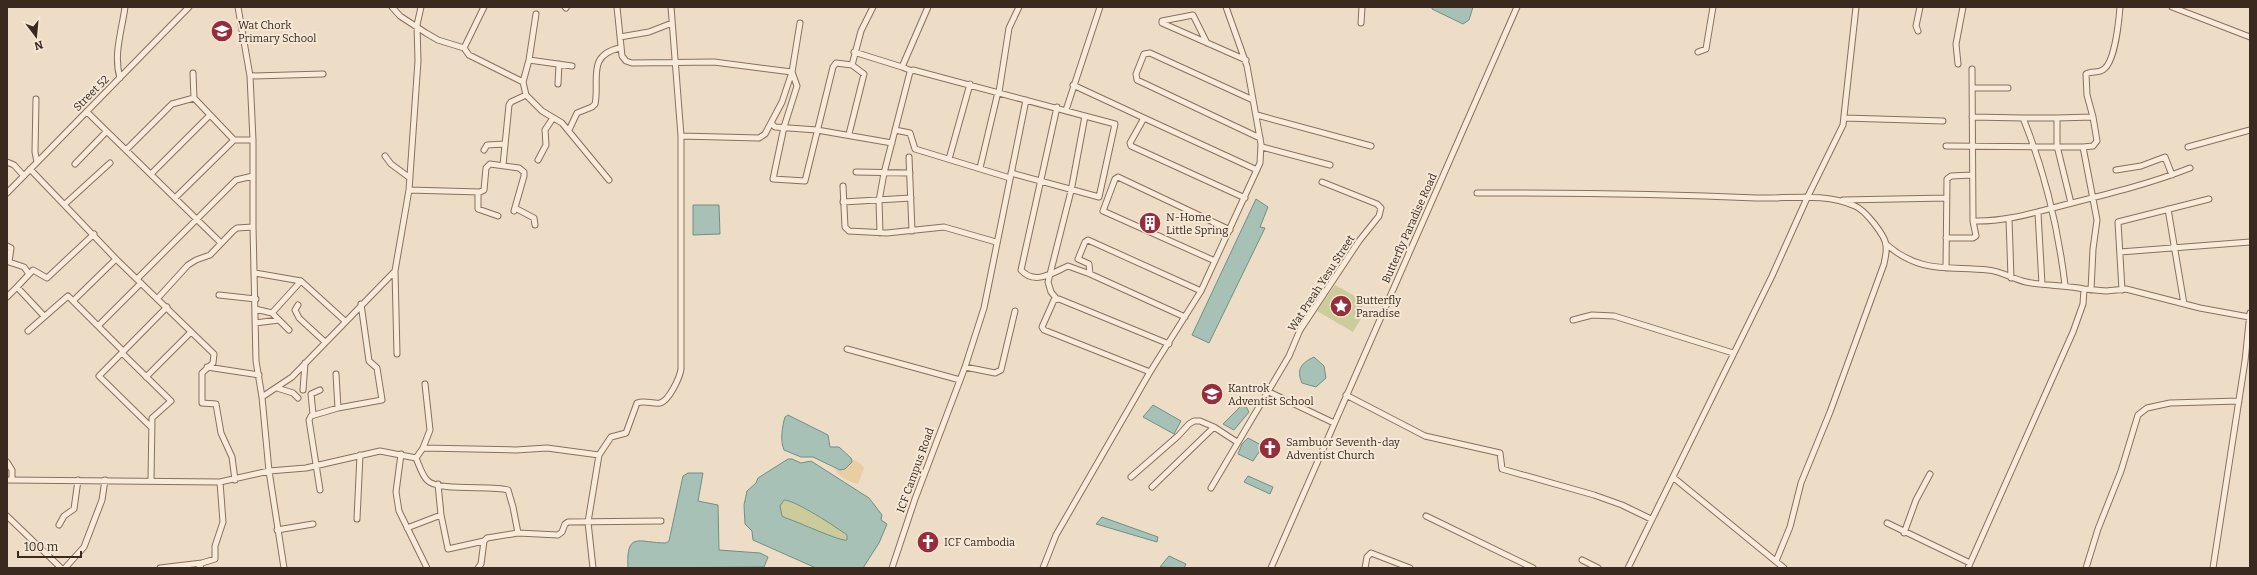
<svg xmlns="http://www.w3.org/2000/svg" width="2257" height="575" font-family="Bitter,serif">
  <rect width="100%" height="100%" fill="#eeddc6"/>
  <path fill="#cccc9a" d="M1335,285L1366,302L1357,313L1362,317L1353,332L1317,311Z
    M784,500C795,500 836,527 847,535V540C841,542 797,521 786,518L782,516L780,506Z"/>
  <path fill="#e9cea4" d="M851,458L861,464L864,468L858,484C848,482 839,476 834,469L840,470L852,462Z"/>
  <path fill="#a7c1b7" stroke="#6e9083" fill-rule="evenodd" d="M1432,7H1473L1469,20L1463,24L1432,9Z
    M1256,199L1268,207L1260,227L1265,228L1209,343L1192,335Z
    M693,205H719L720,234L693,235Z
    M1314,357L1324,366L1326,378L1316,387L1302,383C1296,370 1301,363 1314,357Z
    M1244,403L1249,412L1234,430L1223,424Z
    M1153,405L1181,421L1174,434L1143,417Z
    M788,415L828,435L830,447H839L851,458L852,462L845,469L840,470L813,457H801L784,450C780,441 782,427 785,417Z
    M1248,438L1263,446L1253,461L1238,454L1242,444Z
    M788,459H792L801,463L811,461L869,498L882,515L881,520L887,524L879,543L863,568H816L753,540L752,531L745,524L744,505L747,491L756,483L758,478ZM784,500C795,500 836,527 847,535V540C841,542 796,521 786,518L782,516L780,506Z
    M688,473H703L698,501L718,505L719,550L760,553L768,557L764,567L628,568C626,530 639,543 666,543L669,541L683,476Z
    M1248,476L1273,487L1270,494L1244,482Z
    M1102,517L1158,537L1157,542L1096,524Z
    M1169,556L1186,564L1184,568L1160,567Z"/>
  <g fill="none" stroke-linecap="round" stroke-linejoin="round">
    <g stroke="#896f5c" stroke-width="7">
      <path id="minor" d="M238,7L250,76L253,140V227L256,361L262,397L269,471L284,568
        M392,7L400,16L426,33L438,40L464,48L469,55L523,82L526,95L511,102L509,105L503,165
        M565,7L566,8
        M617,7L622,56L626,61L632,63L714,62L792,72L797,86L784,127L773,179L805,181L833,67L836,63L852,65L864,74L849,134
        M2172,7L2250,37
        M1361,23L1362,7
        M1918,31L1916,26L1920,7
        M620,37L649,32L672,23
        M1207,43L1193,15L1162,21V23L1246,60
        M464,48L484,7
        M854,52L902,67
        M1698,52L1706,49L1713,7
        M529,60L572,66
        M1958,64L1956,44L1963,7
        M852,65L861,31L873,7
        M912,71L902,67L928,7
        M193,73L194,98L234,140
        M250,76L323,74
        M120,78C113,55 122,30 125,7
        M523,82L529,60L536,14
        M558,84L559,64
        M1073,85L1144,118
        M1973,88H2008
        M999,92L1009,28L1019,7
        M526,95L542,111L562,123L609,180
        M36,99L35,152L37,162
        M1253,100L1150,53L1144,54L1136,74L1137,80L1260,138
        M1057,107L1021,270C1035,286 1054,272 1068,266L1090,274
        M1066,110L1100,7
        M87,112L221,243
        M1257,115L1371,146
        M1972,117L2023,118C2045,172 2058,227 2065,285
        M1845,118L1943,121
        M2023,118H2057
        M771,123L775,127L817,130L892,143
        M569,130L577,113L592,107L595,104C600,81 586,55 620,48
        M895,130L910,133L915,149L1010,178
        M681,136L759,138L765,134L782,102L792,72L800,23
        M1946,146L2083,147L2093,146L2097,141L2093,117
        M1262,147L1330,165
        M2083,147L2097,220L2093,249L2091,290
        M2188,147L2250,130
        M126,150L172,104L194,98
        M484,150L487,145L505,144
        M385,156L391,164L410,178
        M909,157L912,231
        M949,159L970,84
        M538,160L546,145L545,130L553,118
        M7,162L14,165L24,176
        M75,164L106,132
        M980,168L998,92
        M30,169L116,259L214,354L213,363L202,373V403L216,404L221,433L232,457L235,480
        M2116,170L2141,166L2165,157L2172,175
        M856,172L910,173
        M151,174L210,115
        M843,186L845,227L849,231L887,233L944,227L996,242
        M409,190L480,192L484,190L486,168L490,164L519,168L524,172V176L514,211
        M478,192V209L498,216
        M7,193L189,7
        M1477,193C1570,193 1663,194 1756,198C1789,199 1825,192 1855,206C1865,210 1886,236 1886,246C1887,252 1885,258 1884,264L1830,412L1801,483L1790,527L1776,561
        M175,198L234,140H253
        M1245,198L1131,146L1130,143L1144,118L1257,170
        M1843,200L1947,198
        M843,202L911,198
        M2071,203L2057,146V118L2093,117L2087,95L2086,74C2092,70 2099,74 2104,69C2115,61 2119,20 2120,7
        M65,204L110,163
        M515,208L534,218L535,225
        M2168,209L2184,304
        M2038,213L2042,284
        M2009,219L2011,278
        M1973,221C2008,222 2039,211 2072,203C2112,193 2152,183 2190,168
        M880,233L879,201L884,173L910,72L913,70L1115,124L1099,197L1011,173
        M1946,238H1973L1976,236L1973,221L1972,69
        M1886,244C1920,274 1948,266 1988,270C2001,271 2013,279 2026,282C2045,286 2064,285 2084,289
        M7,246L11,248L9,262L24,267L29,274
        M2120,252L2250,242
        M1215,261L1103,211L1115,179L1118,177L1230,230
        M1946,268L1947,179L1951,176L1972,175
        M395,271L397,354
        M255,273L301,281L345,321
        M137,279L236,180L253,176
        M17,287L33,270L47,278L94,234
        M2122,290L2118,222L2209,199
        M219,295L256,299
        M7,297L17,287L44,316
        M1056,298L1051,292L1048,282L1071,191L1085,116
        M157,299L188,265L196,260L210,255L233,231L237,228L253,227
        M73,301L116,259
        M298,305L295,310L299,318L325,342
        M255,309L272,313L289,330
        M272,313L301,281
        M1185,317L1090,274L1089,264L1078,259L1085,242L1088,240L1201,291
        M1573,320L1592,315L1614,316L1733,353
        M255,323L279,320
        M99,325L141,283
        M28,331L68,296L123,351
        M847,349L960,380
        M122,353L171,401L152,418L151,480
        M207,367L259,375
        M965,367L995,373L1001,370L1015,311
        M1150,372L1044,330L1042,327L1054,300L1059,299L1169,344
        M336,374L338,408
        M146,377L191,332
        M277,388L293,393L298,398
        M303,390L305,363
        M1267,391L1334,423
        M1346,395L1425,436L1500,453L1502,469L1594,495L1622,505L1651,519
        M262,397L292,377L395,271L409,190L418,61L417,25L421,7
        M313,414L311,394L320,390
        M151,427L99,376L167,307
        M423,448L430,430L425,384
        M401,454L396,492L399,511L427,568
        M416,458C419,465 422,475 427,480C437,492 492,485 508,490L513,507L518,533L487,538L484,541L448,549L441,515L438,484
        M416,458L423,448L516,450L547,448L599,455
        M7,462L12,470V480
        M1131,477L1178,436L1189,424L1194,421H1200L1214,427
        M1674,478L1784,568
        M7,480L220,482L269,471L306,468L380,451L416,458
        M1152,487L1214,427L1237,442
        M1211,488L1289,356L1300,330L1359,241L1379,216L1381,208L1377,204L1322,182
        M320,490L309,420L311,416L338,408L382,400L377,368L369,361L361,304
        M7,516L61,568
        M1426,516L1533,568
        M357,519L360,455
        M1887,523L1970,563
        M59,525L64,516L74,509L78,480
        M407,528L441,515
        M277,530L313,524
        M518,533L558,535L562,532L565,524L568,522L661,521
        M1904,533L1916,500L1930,474
        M1582,560L1598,568
        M65,568L84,547L102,500L105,480
        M160,568L202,563
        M199,568L202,563L215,559V546L223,522L220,482
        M478,568L481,564L484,541
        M593,568L588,522L599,455L611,437L626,433L637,403C645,400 652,404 660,403C669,401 680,377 681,369V136L671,7
        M892,568L915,499L965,367L984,308L1026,100
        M1043,568L1056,535L1150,372L1201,291L1260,163L1261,144L1247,66L1226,7
        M1271,568L1517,7
        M1365,568L1367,557L1371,553L1410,568
        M1628,568L1772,276L1807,198L1843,125L1856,7
        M1968,568L2073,332L2083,304L2084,289L2106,291L2126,289L2200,308L2249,317
        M2086,568L2098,529L2121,471L2138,415L2147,408L2170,403L2239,401
        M2213,568L2245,361L2250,313"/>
    </g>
    <use href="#minor" stroke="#f8ebd9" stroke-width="5"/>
  </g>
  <defs>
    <g id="school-disc" transform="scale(1.15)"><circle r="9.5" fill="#972d3a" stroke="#f5e8d6"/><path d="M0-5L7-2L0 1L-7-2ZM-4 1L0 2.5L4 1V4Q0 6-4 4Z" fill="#fff"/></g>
    <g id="building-disc" transform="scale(1.15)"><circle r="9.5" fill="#972d3a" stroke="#f5e8d6"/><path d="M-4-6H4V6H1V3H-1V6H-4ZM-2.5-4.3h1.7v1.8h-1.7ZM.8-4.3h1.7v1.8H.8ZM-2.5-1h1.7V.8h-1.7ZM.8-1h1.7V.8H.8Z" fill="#fff"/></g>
    <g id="sight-disc" transform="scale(1.15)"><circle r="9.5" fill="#972d3a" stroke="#f5e8d6"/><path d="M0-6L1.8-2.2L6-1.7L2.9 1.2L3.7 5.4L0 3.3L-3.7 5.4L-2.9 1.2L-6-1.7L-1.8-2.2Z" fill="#fff"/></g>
    <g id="church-disc" transform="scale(1.15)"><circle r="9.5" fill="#972d3a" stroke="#f5e8d6"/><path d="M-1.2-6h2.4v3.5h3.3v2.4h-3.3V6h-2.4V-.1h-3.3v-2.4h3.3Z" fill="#fff"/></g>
  </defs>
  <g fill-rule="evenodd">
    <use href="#school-disc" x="222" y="31"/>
    <use href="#building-disc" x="1150" y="223"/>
    <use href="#sight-disc" x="1341" y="306"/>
    <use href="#school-disc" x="1212" y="394"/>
    <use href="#church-disc" x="1270" y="448"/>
    <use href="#church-disc" x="928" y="542"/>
  </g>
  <g text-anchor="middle" stroke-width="4" stroke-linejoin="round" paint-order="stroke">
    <g font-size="11" fill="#39291f" stroke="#f5e8d6" text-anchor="start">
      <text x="238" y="29">Wat Chork<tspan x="238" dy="13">Primary School</tspan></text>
      <text x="1166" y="221">N-Home<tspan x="1166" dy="13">Little Spring</tspan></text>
      <text x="1356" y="304">Butterfly<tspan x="1356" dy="13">Paradise</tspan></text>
      <text x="1228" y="392">Kantrok<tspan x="1228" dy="13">Adventist School</tspan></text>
      <text x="1286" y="446">Sambuor Seventh-day<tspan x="1286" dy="13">Adventist Church</tspan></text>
      <text x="944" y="546">ICF Cambodia</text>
    </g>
    <g font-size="11" fill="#39291f" stroke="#f5e8d6">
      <text transform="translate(91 93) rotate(-45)" y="4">Street 52</text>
      <text transform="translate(1409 228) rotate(-66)" y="4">Butterfly Paradise Road</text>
      <text transform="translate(1321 283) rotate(-57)" y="4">Wat Preah Yesu Street</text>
      <text transform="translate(915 470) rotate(-70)" y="4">ICF Campus Road</text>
    </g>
  </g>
  <rect width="2257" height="575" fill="none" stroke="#39291f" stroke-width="16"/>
  <g transform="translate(36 36) rotate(164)" stroke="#f5e8d6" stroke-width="3" paint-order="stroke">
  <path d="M0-3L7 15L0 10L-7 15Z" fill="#39291f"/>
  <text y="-6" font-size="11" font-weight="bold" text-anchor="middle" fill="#39291f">N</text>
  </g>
  <path d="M18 551v6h63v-6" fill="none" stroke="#39291f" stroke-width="2"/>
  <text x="24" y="551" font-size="12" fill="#39291f" stroke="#f5e8d6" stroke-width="3" paint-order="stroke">100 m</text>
</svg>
